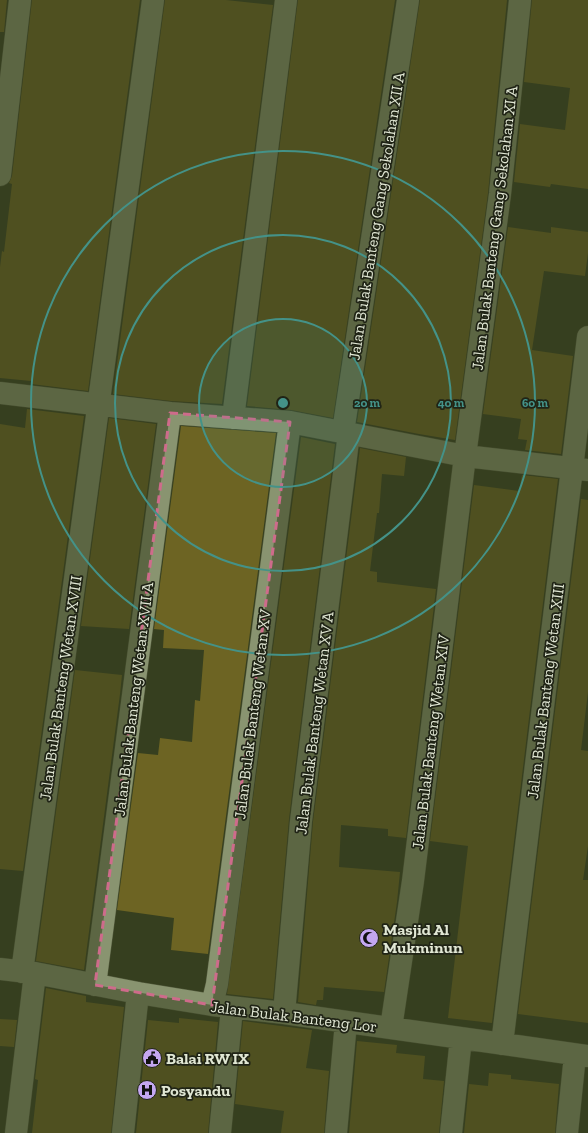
<svg xmlns="http://www.w3.org/2000/svg" width="588" height="1133" font-family="'Zilla Slab',serif">
  <rect width="100%" height="100%" fill="#363f1f"/>
  <path fill="#6d6423" d="M0,0H7L4,32H0Z
    M32,0H140L88,391L31,384V381L0,378V267L2,251L4,252L12,184L9,183L12,176Z
    M165,0H226L273,5L222,404L171,401L113,394Z
    M298,0H395L333,418L291,410L247,406Z
    M420,0H507L488,193L455,440L419,434L357,422Z
    M532,0H588V189L551,184L550,187L514,182L520,124L565,130L570,88L524,82Z
    M508,227L551,233V227L588,232V253L585,276L544,271L532,350L573,356L561,454L525,450L527,440L518,439L521,419L483,414Z
    M27,409L84,416L23,871L0,869V424L25,428Z
    M109,418L156,424L129,629L81,626Z
    M181,426L276,433L208,954L171,950L174,918L117,910L138,753L158,755L160,738L192,742L195,700L200,701L204,650L163,648L164,630L154,629Z
    M301,437L335,444L289,819L273,999L227,994Z
    M360,448L406,457L404,476L382,474L379,513H377L370,571L377,572V582L436,589L406,838L388,836V829L341,825L339,867L400,872L397,902L384,992L324,987L323,1000H317L316,1005L298,1002L313,822Z
    M522,475L558,479L492,1023L448,1018L468,846L430,841L474,485L519,491Z
    M581,499L588,500V692L581,750L588,751V846L583,880H588V1023L518,1014Z
    M75,670L122,675L120,694L84,970L36,961Z
    M46,988L86,996V1002L124,1007L111,1133H32L38,1080L35,1079Z
    M179,1018L218,1022L208,1133H136L148,1020L179,1023Z
    M0,1019L17,1020L14,1047L0,1046Z
    M243,1021L312,1030L306,1068L329,1071L324,1133H281L284,1111L235,1104Z
    M357,1041L397,1045L396,1053L425,1056L423,1079L444,1081L439,1133H349Z
    M489,1073L511,1075V1079L559,1084L555,1133H464L469,1084L488,1086Z"/>
  <g fill="none" stroke-linecap="round" stroke-linejoin="round">
    <g stroke="#555c3f" stroke-width="23">
      <path id="street" d="M0,175L20,0
        M0,393L170,413L290,422L465,456L588,470
        M233,418L286,0
        M343,432L408,0
        M0,969L35,973L138,993L212,1005L284,1013L588,1056
        M22,972L153,0
        M95,985L170,413
        M212,1005L217,984L290,422
        M284,1013L301,821L349,433
        M391,1028L413,881L465,456L500,194L520,0
        M502,1044L588,337
        M16,1133L35,973
        M123,1133L138,993
        M220,1133L232,1008
        M336,1133L346,1022
        M451,1133L461,1038
        M567,1133L575,1055"/>
    </g>
    <use href="#street" stroke="#899470" stroke-width="22"/>
  </g>
  <path d="M0 0H588V1133H0ZM170,413L290,422L212,1005L95,985Z" fill="#363f1f" fill-opacity=".55" fill-rule="evenodd"/>
  <path fill="none" stroke="#ce6b8b" stroke-width="3" stroke-dasharray="8 5" stroke-linejoin="round" d="M170,413L290,422L212,1005L95,985Z"/>
  <circle cx="283" cy="403" r="84" fill="#449288" fill-opacity=".12"/>
  <g fill="none" stroke="#449288" stroke-width="2">
    <circle cx="283" cy="403" r="84"/>
    <circle cx="283" cy="403" r="168"/>
    <circle cx="283" cy="403" r="252"/>
  </g>
  <defs>
    <g id="mosque-disc" transform="scale(1)"><circle r="9.5" fill="#c4a7f1" stroke="#202416"/><path d="M3.5-4.9A6 6 0 1 0 3.5 4.9A5 5 0 1 1 3.5-4.9Z" fill="#111"/></g>
    <g id="civic-disc" transform="scale(1)"><circle r="9.5" fill="#c4a7f1" stroke="#202416"/><path d="M-.6-6.5H3V-4.5H.6V-3L4-1V1h2V6H-6V1h2V-1L-.6-3ZM-1.2 2.5V6h2.4V2.5Z" fill="#111"/></g>
    <g id="hospital-disc" transform="scale(1)"><circle r="9.5" fill="#c4a7f1" stroke="#202416"/><path d="M-5-5h3v3.5h4V-5h3V5h-3V1.5h-4V5h-3Z" fill="#111"/></g>
  </defs>
  <g fill-rule="evenodd">
    <use href="#mosque-disc" x="369" y="938"/>
    <use href="#civic-disc" x="152" y="1058"/>
    <use href="#hospital-disc" x="147" y="1090"/>
  </g>
  <g text-anchor="middle" stroke-width="3.5" stroke-linejoin="round" paint-order="stroke">
    <g font-size="16" fill="#e1e7d4" stroke="#202416">
      <text transform="translate(376 216) rotate(-81)" y="6">Jalan Bulak Banteng Gang Sekolahan XII A</text>
      <text transform="translate(494 228) rotate(-83)" y="6">Jalan Bulak Banteng Gang Sekolahan XI A</text>
      <text transform="translate(60 688) rotate(-82)" y="6">Jalan Bulak Banteng Wetan XVIII</text>
      <text transform="translate(545 691) rotate(-83)" y="6">Jalan Bulak Banteng Wetan XIII</text>
      <text transform="translate(133 699) rotate(-83)" y="6">Jalan Bulak Banteng Wetan XVII A</text>
      <text transform="translate(252 714) rotate(-83)" y="6">Jalan Bulak Banteng Wetan XV</text>
      <text transform="translate(314 723) rotate(-83)" y="6">Jalan Bulak Banteng Wetan XV A</text>
      <text transform="translate(430 742) rotate(-83)" y="6">Jalan Bulak Banteng Wetan XIV</text>
      <text transform="translate(294 1016) rotate(7)" y="6">Jalan Bulak Banteng Lor</text>
    </g>
    <g font-size="16" font-weight="bold" fill="#e1e7d4" stroke="#202416" text-anchor="start">
      <text x="383" y="935">Masjid Al<tspan x="383" dy="18">Mukminun</tspan></text>
      <text x="166" y="1064">Balai RW IX</text>
      <text x="161" y="1096">Posyandu</text>
    </g>
  </g>
  <circle cx="283" cy="403" r="6" fill="#449288" stroke="#202416" stroke-width="2"/>
  <g font-size="12" text-anchor="middle" font-weight="bold" fill="#449288" stroke="#202416" stroke-width="3.5" stroke-linejoin="round" paint-order="stroke">
    <text x="367" y="407">20 m</text>
    <text x="451" y="407">40 m</text>
    <text x="535" y="407">60 m</text>
  </g>
</svg>
